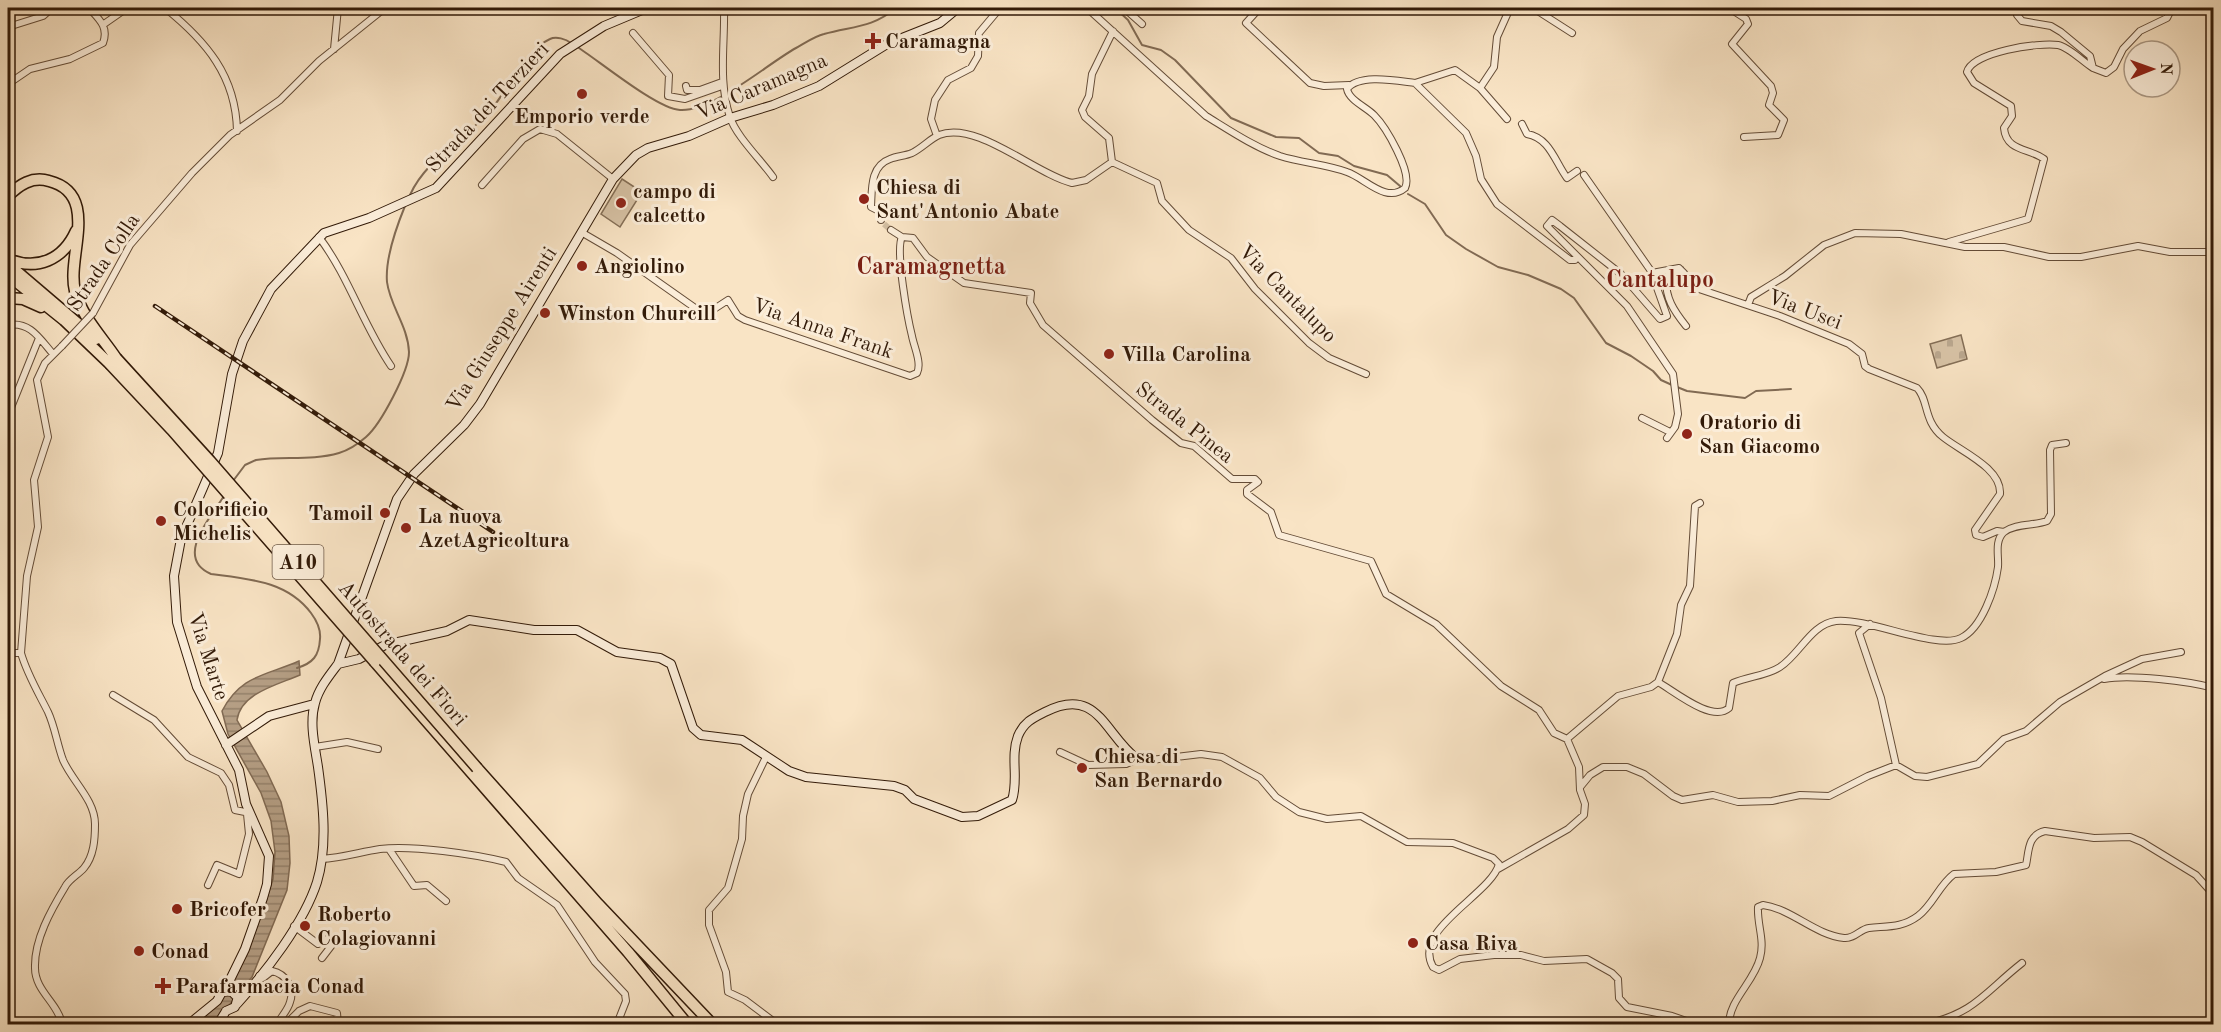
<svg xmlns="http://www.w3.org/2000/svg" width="2221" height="1032" font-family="'Old Standard TT',serif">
  <defs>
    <pattern id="cemetery-stones" width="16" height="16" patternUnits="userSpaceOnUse" patternTransform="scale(1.5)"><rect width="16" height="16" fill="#d7c2a5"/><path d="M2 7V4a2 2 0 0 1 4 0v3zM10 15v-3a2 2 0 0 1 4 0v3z" fill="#b9a68d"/></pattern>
    <pattern id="water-rules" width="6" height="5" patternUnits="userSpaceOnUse" patternTransform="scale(1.5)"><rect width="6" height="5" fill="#b59f85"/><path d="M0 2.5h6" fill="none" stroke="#94816b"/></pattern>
  </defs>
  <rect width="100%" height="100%" fill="#f9e4c5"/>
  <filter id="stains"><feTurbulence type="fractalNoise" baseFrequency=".00333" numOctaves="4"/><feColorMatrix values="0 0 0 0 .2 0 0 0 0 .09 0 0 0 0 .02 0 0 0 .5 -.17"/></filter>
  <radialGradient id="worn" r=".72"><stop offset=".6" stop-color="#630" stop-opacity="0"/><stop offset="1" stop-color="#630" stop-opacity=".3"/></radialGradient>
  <path fill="url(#cemetery-stones)" stroke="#846e56" stroke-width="1.5" d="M1961,335L1967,359L1937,368L1930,344Z"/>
  <path fill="#d7c2a5" stroke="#846e56" stroke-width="1.5" d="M622,179L642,192L620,227L601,214Z"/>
  <path fill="url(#water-rules)" stroke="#816a53" stroke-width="1.5" d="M299,661L300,675C277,685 241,693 237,720L267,772L281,802L289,836L290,863L287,890L252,977L214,1024H193L210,1010L263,911L273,879L275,852L271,821L261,793L228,734L222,711C241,675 265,676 299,661Z"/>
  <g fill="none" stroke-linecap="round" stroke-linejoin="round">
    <path stroke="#816a53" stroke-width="2" d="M1115,8L1128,20L1142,45L1161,50L1175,60L1231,118L1276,137L1299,138L1319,153L1338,156L1354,166L1387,175L1400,186
      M576,46C598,60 657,109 680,110C713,112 767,64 796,48C805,43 815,36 824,34C853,26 872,28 896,8
      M1408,194L1425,204L1446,235L1466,249L1498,267L1528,275L1561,289L1574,298L1606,343L1631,356L1653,371L1661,380L1672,385
      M410,195C427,157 469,138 494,106C508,88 529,48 550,39C556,36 566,39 571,43
      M1677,387L1687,391L1745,398L1756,391L1791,389
      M233,481L245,465L256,460C283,456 312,461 339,453C349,450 358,444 366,437C381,424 409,371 409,352C408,326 390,306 387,282C385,258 396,228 405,206
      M224,496C210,518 174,558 211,574C249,579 287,581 311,613C317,621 321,629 320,639C319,656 313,663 297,668"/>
    <path stroke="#d1bc9f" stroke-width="6" stroke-dasharray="6 3" stroke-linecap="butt" d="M884,224L891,230"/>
    <g stroke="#644c37" stroke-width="8">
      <path id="street" d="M165,8C206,41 236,76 237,131
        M724,8C725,45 718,82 730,117C736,136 761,160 773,177
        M1087,8L1206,116C1229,130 1254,147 1280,156C1302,163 1325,164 1347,172C1365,178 1386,204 1405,188C1413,173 1386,127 1374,115C1366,107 1349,100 1347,89C1359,73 1398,81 1415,83L1466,133L1476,156L1481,179L1497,204L1570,260H1575L1577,257
        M1124,8L1142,24
        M1533,8L1572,33
        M1729,8L1746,19L1748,24L1732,44L1771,86L1773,93L1769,105L1784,120L1778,135L1744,137
        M2018,8L2017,15L2022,21L2051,26L2061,32L2090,56L2093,68L2106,73L2114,67L2123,49L2140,31L2167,18L2172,8
        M1256,12L1246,23L1310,83L1324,86L1349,85
        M104,24L127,8
        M8,27L43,16L52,8
        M1113,31L1092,74L1089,96L1082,110L1085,117L1109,138L1112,162L1157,183L1162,201L1189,230L1231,258L1255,289L1309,343L1329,358L1366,374
        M633,33L669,75L668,96L685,99L722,86
        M334,49L338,8
        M1415,83L1455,70L1480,88L1507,119
        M8,84L30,69L70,59L103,43C109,27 99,19 89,8
        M686,86L687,90H700L722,82
        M1480,88L1494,67L1497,37L1510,8
        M1522,124L1527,134C1550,138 1555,162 1567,178L1577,171
        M937,136L931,119L935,100L948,80L971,68L978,56L979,33L1000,8
        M1584,175L1651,271L1667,316L1660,319L1621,274L1560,226L1552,220L1547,226L1627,306L1673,374L1678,414L1675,427L1667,438
        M482,185L523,139L540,129L557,134L613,179
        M881,220V212L871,207C872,189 870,166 890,159C897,156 905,156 912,153C922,148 930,139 939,135C977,120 1035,174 1072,183L1086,180L1112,162
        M891,230L902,237
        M581,232L617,253L705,315L728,300L738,316L745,320L910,376L917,373C922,363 914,347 912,336C908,320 895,250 902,237
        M319,237C349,277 363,325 391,366
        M902,237L913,238L927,257L964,283L1031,293L1030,303L1043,325L1152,420L1181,443L1194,446L1232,479H1255L1258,482L1247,490V494L1271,512L1279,535L1371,561L1386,594L1436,624L1501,686L1539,710L1554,733L1567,739
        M1949,242L2028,219L2044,159C2030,148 2006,152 2004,128L2012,116L2011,106L1974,83L1967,72C1972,52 2039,42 2058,45C2069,47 2083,62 2093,68
        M1681,270L1666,277C1665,298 1674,311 1686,326
        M1652,273L1679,268L1684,273L1687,285L1780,316L1849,344L1862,354L1865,366L1869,369L1917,388C1929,400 1923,421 1943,437C1960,451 2002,468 2000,494L1975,530L1976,535L1983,537L1997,531L2004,532
        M1748,305L1751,297L1785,276L1824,245L1855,233L1901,234L1965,247H2004L2049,257H2081L2138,246L2170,252H2214
        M93,313L130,245L192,173L230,135L280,100L319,61L385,8
        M8,325C30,321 40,339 53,354
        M8,415L39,338
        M1642,418L1670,432
        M1870,624L1859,633L1881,698L1896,765
        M8,653H21L27,576L38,527L34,480L48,437L37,380L45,363L62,346
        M21,653C27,674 38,692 48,712C55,727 57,744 63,760C72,781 95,800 95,824C95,839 94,856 84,868C78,875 69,879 65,887C51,910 34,940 35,968C35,991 58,1003 62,1024
        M2104,679C2130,674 2188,681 2214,688
        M1658,682C1674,691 1712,723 1729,708L1733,683C1749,676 1766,676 1780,667C1800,654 1811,624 1836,621C1869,618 1937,650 1961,638C1982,628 1995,589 1998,567C1999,556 1994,541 2004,532C2016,523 2034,526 2047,521L2051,514L2050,450L2052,445L2066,443
        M1658,682L1677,634L1681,605L1690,586L1695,506L1700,503
        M113,695L154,720L188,757L221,773L229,785L235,810L250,813
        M315,747L347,742L378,749
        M1060,752L1088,765L1126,764L1137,759L1151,760L1201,754L1222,757L1260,778L1276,797L1299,812L1327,819L1361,816L1407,842L1453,843L1493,858L1499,864C1491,895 1411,929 1433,967L1439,970L1460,959L1494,955H1521L1544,961L1587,959L1612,973L1618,979L1619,998L1627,1007L1672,1016L1695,1024
        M766,757L748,794L743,816L742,839L728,888L709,910V925L726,972L728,992L745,1000L777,1024
        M1581,786L1590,775L1603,767H1627L1644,774L1673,796L1682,800L1713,795L1738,802L1772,801L1800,795L1829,796L1868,776L1896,765L1915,776L1927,777L1978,764L2004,739L2026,731L2060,702L2105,676L2142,659L2181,652
        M389,849L414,886L427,885L446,901
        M321,859C342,858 360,852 380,849C412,845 474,854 506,862L518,878L557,905L595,962L625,994L626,1001L617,1024
        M1498,869L1568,829L1584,815L1585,804L1580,790L1579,767L1567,739L1618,696L1651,687L1658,682
        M208,885L217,865L239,874L249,834L247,814
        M294,926L318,944L329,938L335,941L322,958
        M259,976L263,978L272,971C286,974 295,988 290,1002C288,1010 281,1017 277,1024
        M286,1024L299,1011L310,1006L337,1013L338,1024
        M1729,1024C1729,1000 1754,982 1760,958C1765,940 1757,925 1758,907L1763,905C1792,909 1815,935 1844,938C1855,939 1860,929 1869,928C1887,926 1902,928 1918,916C1933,905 1939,885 1954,874L1996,872L2026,865C2029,852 2027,835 2045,831L2094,838L2130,837L2142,842L2196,875L2214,895
        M1926,1024C1975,1013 1985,992 2022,963"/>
    </g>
    <g stroke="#321a08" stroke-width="10">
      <path id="secondary" d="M338,664L359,659L385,645L447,631L469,620L534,630H577L617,652L660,658L671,664L693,728L701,735L742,740L789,771L806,777L894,786L905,790L914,799L962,817L978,816L1012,800C1019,780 1010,757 1018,736C1024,722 1033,718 1045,712C1098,685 1104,734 1137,759
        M226,745L269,716L314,704
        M225,990L245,949L263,898L267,884L269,856L246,804L239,770L197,687L177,622L174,576L181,539L218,453L232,374L243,341L271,289L324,233L369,218L436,188L560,54L604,26L647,8
        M237,1004C265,973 304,923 317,882C328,846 323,803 318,767C315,747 309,723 315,703C319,688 329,676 338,664L397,499L414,474L464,425L480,404L613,179L636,155L648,148L689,136L730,118L773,105L819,86L887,44L940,23L958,8
        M226,1011L235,1007L237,1000
        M189,1024L217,1001L222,992L231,991L236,996
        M218,1024L226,1011"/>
    </g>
    <g stroke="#321a08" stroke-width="13">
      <path id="highway" d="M8,196C19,185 32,176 49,181C101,194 66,257 75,291C82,317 102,337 116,358
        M8,259C37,271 63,260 76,231
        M8,264L96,339
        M8,275L64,320L110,364
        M8,298L23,299L41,307
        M375,662L628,952L687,1024
        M477,768L598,904L712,1024"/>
    </g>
    <use href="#street" stroke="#fbedd9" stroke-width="6"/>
    <use href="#secondary" stroke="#fbedd9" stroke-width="8"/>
    <use href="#highway" stroke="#f9e4c5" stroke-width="10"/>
    <g stroke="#321a08" stroke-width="4.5">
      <path id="rail" d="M155,306L493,532"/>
    </g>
    <use href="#rail" stroke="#fbedd9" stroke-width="2" stroke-dasharray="7" stroke-linecap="butt"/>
    <g stroke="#644c37" stroke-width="8" stroke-linecap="butt">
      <path id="street-bridge" d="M62,346L93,313"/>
    </g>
    <g stroke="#321a08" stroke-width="13" stroke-linecap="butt">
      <path id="highway-bridge" d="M116,358L210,461L477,768
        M110,364L172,430L375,662"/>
    </g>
    <use href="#street-bridge" stroke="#fbedd9" stroke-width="6"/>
    <use href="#highway-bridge" stroke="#f9e4c5" stroke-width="10"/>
  </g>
  <g fill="#8f2418" stroke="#fbedd9" stroke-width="2">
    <path d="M870 32h6v6h6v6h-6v6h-6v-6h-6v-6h6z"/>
    <circle cx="582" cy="94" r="6"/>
    <circle cx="864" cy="199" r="6"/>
    <circle cx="621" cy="203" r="6"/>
    <circle cx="582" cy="266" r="6"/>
    <circle cx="545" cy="313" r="6"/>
    <circle cx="1109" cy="354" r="6"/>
    <circle cx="1687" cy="434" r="6"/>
    <circle cx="385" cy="513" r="6"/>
    <circle cx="161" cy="521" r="6"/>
    <circle cx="406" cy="528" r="6"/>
    <circle cx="1082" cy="768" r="6"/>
    <circle cx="177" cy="909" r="6"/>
    <circle cx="305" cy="926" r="6"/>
    <circle cx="1413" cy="943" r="6"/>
    <circle cx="139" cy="951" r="6"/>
    <path d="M160 977h6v6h6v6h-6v6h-6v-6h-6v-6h6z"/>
  </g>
  <g text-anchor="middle" stroke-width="6" stroke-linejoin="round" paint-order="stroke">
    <rect fill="#fbedd9" stroke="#6e5947" stroke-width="1.5" x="272.5" y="545" width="51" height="34" rx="4.5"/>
    <g font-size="20" font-weight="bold" fill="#321a08">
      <text x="298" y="569">A10</text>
    </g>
    <g font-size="21" font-weight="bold" fill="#321a08" stroke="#fbedd9" text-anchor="start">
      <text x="885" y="48">Caramagna</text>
      <text x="582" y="123" text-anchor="middle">Emporio verde</text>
      <text x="876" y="194">Chiesa di<tspan x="876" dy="24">Sant'Antonio Abate</tspan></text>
      <text x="633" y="198">campo di<tspan x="633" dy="24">calcetto</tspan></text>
      <text x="594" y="273">Angiolino</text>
      <text x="557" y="320">Winston Churcill</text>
      <text x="1121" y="361">Villa Carolina</text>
      <text x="1699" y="429">Oratorio di<tspan x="1699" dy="24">San Giacomo</tspan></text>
      <text x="173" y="516">Colorificio<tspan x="173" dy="24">Michelis</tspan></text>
      <text x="373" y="520" text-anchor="end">Tamoil</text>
      <text x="418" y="523">La nuova<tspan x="418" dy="24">AzetAgricoltura</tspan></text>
      <text x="1094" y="763">Chiesa di<tspan x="1094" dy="24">San Bernardo</tspan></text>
      <text x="189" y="916">Bricofer</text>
      <text x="317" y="921">Roberto<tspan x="317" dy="24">Colagiovanni</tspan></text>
      <text x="1425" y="950">Casa Riva</text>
      <text x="151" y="958">Conad</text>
      <text x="175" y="993">Parafarmacia Conad</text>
    </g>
    <g font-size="21" fill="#321a08" stroke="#fbedd9">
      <text transform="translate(761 86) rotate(-23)" y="7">Via Caramagna</text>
      <text transform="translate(487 107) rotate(-47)" y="7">Strada dei Terzieri</text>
      <text transform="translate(103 262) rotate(-56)" y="7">Strada Colla</text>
      <text transform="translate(1288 293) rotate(45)" y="7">Via Cantalupo</text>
      <text transform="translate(1805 309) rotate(21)" y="7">Via Usci</text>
      <text transform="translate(823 328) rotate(19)" y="7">Via Anna Frank</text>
      <text transform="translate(501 329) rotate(-58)" y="7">Via Giuseppe Airenti</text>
      <text transform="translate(1185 422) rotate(38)" y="7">Strada Pinea</text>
      <text transform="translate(403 653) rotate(49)" y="7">Autostrada dei Fiori</text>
      <text transform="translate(209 656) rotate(72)" y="7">Via Marte</text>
    </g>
    <g font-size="24" font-weight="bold" fill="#7a1f14" stroke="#fbedd9">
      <text x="931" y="274">Caramagnetta</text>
      <text x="1660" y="287">Cantalupo</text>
    </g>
  </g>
  <rect width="2221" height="1032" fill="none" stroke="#f9e4c5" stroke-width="30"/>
  <rect x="9" y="9" width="2203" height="1014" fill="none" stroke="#321a08" stroke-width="3"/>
  <rect x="15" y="15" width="2191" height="1002" fill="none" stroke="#321a08" stroke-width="1.5"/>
  <g transform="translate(2152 69) rotate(89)"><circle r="28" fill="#fbedd9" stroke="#ab9985" stroke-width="1.5"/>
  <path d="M0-4.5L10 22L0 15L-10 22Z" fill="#8f2418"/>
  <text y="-9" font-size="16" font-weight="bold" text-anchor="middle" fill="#321a08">N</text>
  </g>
  <rect width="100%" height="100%" filter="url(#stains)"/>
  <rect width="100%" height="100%" fill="url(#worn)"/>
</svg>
